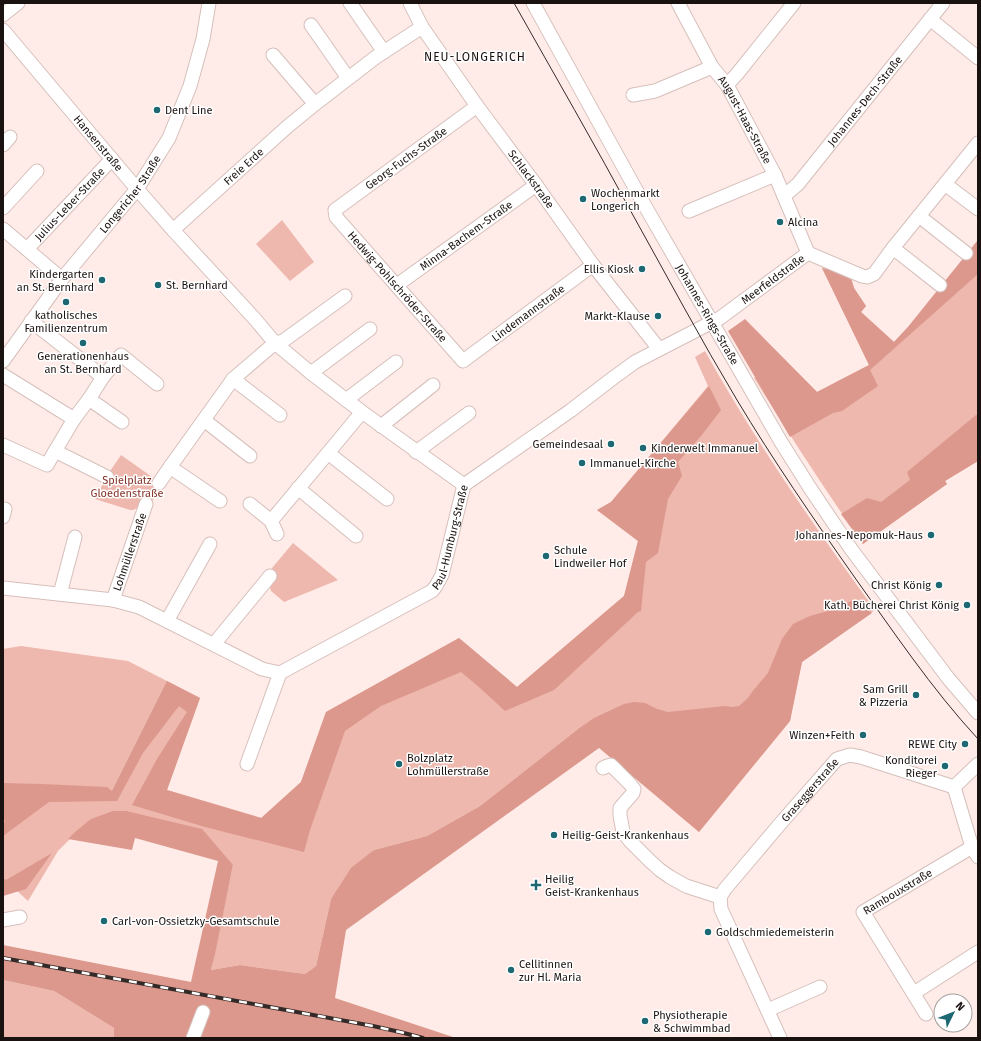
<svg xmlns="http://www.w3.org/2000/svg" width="981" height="1041" font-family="'Fira Sans',sans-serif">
  <rect width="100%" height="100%" fill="#ffece8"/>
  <path fill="#eeb8ae" d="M282,220L314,262L290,281L256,244Z
    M978,240V461L945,481L947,484L863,544C825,490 789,434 754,378L784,359L817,392L869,365L822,268L851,278L854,288L866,306L861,312L894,342L908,327Z
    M705,351C755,441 814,526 875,610L802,662L790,721L699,832L578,729L480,806L427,836L374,850L331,899L316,966L305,974L240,965L211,970L233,865L137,830L76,833L58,851L28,901L3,878V823L5,821L3,819V649L21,646L128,661L200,698L167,790L262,818L301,782L326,712L459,638L517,687L624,596L638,541L597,510L611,502L708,386L695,357Z
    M121,455L155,479L163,485L149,505L140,507L133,510H130L95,499L108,474Z
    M293,543L338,580L284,602L271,591L267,574Z
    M3,980L54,991L114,1028V1038H3Z"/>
  <path fill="#dc988c" d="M978,240V274L870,370L878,386L842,411L833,413L790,437L728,331L745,319L817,392L869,365L822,268L833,270L851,278L854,288L866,306L861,312L894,342L908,327Z
    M709,386L721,410L701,436L678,462L682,476L668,499L658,553L646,562L641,611L638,612L554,690L505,711L480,688L461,672L381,706L345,731L310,830L304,852L205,827L132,805L157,759L187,712L179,706L143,753L117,801L49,802L3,836V823L5,821L3,819V783L42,784L107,787L112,791L167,681L200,698L167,790L261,818L301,782L326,712L459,638L517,687L624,596L638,541L597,510L611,502Z
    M976,415H978V461L945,481L947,484L863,544L841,514L867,498L881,502L910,480L907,472Z
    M854,600L872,613L802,662L790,721L699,832L599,748L346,930L335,998L456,1038H114V1028L54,991L3,980V945L191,982L218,861L135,838L132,850L68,839L75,832L91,819L113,811H126L202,829L233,865L215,954L211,970L240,965L305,974L316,966L331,899L351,868L374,850L427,836L480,806L578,729L594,718L624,704L634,702L645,703L657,709L668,712L725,706L732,707L739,706L748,698L752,692L768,673L782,639L793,624L810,616L828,611Z
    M52,853L26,889L3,896V878L6,880Z"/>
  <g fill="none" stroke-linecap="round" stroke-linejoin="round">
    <g stroke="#d6bfbb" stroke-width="15">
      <g id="minor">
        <path d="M350,3L384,52"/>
        <path id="s1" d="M410,3L422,27L477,106L536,185L593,265L659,349"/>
        <path id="s2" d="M533,3L645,206L781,442L810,488L851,549L948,678L978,713"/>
        <path id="s3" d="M678,3L712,67L727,85L775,175L808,253"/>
        <path d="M3,15L18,3"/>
        <path d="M930,19L978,58"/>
        <path d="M311,25L348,78"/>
        <path id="s4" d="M3,30L137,189L173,230L254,318L275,343L311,373L362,412L464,485"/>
        <path d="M273,55L315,104"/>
        <path d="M727,85L737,74L794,3"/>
        <path d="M633,95L655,91L712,67"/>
        <path id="s5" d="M477,106L335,210L336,217L463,361L593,265"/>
        <path d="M3,145L10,137"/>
        <path d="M945,184L978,209"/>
        <path id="s6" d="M784,196L798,184L943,3"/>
        <path d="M3,208L37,171"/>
        <path d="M689,211L775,175"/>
        <path d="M919,216L966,253"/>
        <path d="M3,229L62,279"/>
        <path id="s7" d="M173,230L287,127L315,104L376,57L422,27"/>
        <path d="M893,248L940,285"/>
        <path id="s8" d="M27,249L112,159"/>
        <path d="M808,253L862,276L867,277L874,274L893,248L978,143"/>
        <path id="s9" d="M397,285L536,185"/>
        <path d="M31,321L103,377L121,355L157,384"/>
        <path id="s10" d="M3,361L62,279L137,189L169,138L190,86L203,39L209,3"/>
        <path d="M311,373L370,329"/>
        <path d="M3,375L74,419L89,399L122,422"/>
        <path d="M233,379L280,415"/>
        <path d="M89,399L103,377"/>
        <path d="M346,400L396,362"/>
        <path d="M204,420L250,456"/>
        <path d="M381,426L433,385"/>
        <path d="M3,445L47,465L55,451L107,477"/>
        <path d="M55,451L74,419"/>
        <path d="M416,452L469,413"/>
        <path d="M328,453L387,499"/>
        <path d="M170,467L220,501"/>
        <path d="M159,483L170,467L233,379L275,343L283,341L345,296"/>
        <path d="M298,488L356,536"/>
        <path d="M250,504L271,521L277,534"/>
        <path d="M3,509H5L3,517"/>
        <path d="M271,521L328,453L362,412"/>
        <path d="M3,588L113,600L139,607L262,669L280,673"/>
        <path d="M60,594L75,537"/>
        <path id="s11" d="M113,600L146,504"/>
        <path d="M167,621L210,544"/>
        <path d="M214,644L270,576"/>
        <path id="s12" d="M247,764L280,673L432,591L436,586L442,575L464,485L570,411L613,378L635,362L720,318L808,253"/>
        <path d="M978,764L954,787L972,847L978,857"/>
        <path d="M603,768L607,766L611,765L630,784L634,789L633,793L620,808V815L623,832L630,841L650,861L660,870L670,877L686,886L720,897L721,909L780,1038"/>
        <path id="s13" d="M720,897L725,889L780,824L837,759L850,755L861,757L954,787"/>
        <path d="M3,920L20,917"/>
        <path d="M914,993L978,952"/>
        <path d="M768,1010L820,987"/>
        <path id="s14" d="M926,1014L863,912L972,847"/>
        <path d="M193,1038L203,1012"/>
      </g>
    </g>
    <use href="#minor" stroke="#fff" stroke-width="13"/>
    <path stroke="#342b28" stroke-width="1" d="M514,3C554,74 595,145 634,217C668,278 701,340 737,400C773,460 813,518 853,575C893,631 931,688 978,739"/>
    <g stroke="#342b28" stroke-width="4">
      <path id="rail" d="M3,958L373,1026L400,1032L423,1038"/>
    </g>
    <use href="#rail" stroke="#fff" stroke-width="2.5" stroke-dasharray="8" stroke-linecap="butt"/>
  </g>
  <g fill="#1e6873" stroke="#fff" stroke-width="1.5">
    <circle cx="157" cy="110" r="4"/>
    <circle cx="583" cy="199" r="4"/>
    <circle cx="780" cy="222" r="4"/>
    <circle cx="642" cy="269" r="4"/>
    <circle cx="102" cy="280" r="4"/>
    <circle cx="158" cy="285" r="4"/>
    <circle cx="66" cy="302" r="4"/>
    <circle cx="658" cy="316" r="4"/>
    <circle cx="83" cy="343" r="4"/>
    <circle cx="611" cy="444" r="4"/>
    <circle cx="643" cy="448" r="4"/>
    <circle cx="582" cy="463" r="4"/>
    <circle cx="931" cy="535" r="4"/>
    <circle cx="546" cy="556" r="4"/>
    <circle cx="939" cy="585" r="4"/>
    <circle cx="967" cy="605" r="4"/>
    <circle cx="916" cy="695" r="4"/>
    <circle cx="863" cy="735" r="4"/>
    <circle cx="965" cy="744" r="4"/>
    <circle cx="399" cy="764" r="4"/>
    <circle cx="945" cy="766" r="4"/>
    <circle cx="554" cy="835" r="4"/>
    <path d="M534 879h4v4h4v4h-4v4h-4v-4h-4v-4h4z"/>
    <circle cx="104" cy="921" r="4"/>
    <circle cx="708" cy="932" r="4"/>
    <circle cx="511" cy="970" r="4"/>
    <circle cx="645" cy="1021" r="4"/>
  </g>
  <g text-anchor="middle" stroke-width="3" stroke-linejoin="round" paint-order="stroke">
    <g font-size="11" fill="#1a1210" stroke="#fff">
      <text dy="4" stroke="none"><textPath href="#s6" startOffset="125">Johannes-Dech-Straße</textPath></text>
      <text dy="4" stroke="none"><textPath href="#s3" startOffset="135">August-Haas-Straße</textPath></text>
      <text dy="4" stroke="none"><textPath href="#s4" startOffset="148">Hansenstraße</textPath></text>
      <text transform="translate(406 158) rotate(-36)" y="4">Georg-Fuchs-Straße</text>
      <text dy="4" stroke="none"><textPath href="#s7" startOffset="95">Freie Erde</textPath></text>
      <text dy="4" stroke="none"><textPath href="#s1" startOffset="214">Schlackstraße</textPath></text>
      <text dy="4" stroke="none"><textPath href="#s10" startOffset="210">Longericher Straße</textPath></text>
      <text dy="4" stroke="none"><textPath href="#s8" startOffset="62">Julius-Leber-Straße</textPath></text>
      <text dy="4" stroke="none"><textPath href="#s9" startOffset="85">Minna-Bachem-Straße</textPath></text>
      <text dy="4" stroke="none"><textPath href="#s12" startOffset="753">Meerfeldstraße</textPath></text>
      <text dy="4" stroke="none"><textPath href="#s5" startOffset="276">Hedwig-Pohlschröder-Straße</textPath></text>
      <text dy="4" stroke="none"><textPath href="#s5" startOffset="456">Lindemannstraße</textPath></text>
      <text dy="4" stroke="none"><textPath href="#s2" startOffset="357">Johannes-Rings-Straße</textPath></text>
      <text dy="4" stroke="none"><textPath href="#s12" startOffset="327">Paul-Humburg-Straße</textPath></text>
      <text dy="4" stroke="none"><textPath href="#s11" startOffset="51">Lohmüllerstraße</textPath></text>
      <text dy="4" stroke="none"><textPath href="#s13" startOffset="140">Graseggerstraße</textPath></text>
      <text dy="4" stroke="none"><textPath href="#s14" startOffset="160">Rambouxstraße</textPath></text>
    </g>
    <g font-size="11" fill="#1a1210" stroke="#fff" text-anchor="start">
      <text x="165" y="114">Dent Line</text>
      <text x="591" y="197">Wochenmarkt<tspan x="591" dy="13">Longerich</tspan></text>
      <text x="788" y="226">Alcina</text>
      <text x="634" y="273" text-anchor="end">Ellis Kiosk</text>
      <text x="94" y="278" text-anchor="end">Kindergarten<tspan x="94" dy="13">an St. Bernhard</tspan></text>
      <text x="166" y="289">St. Bernhard</text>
      <text x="66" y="319" text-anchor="middle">katholisches<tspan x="66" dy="13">Familienzentrum</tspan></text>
      <text x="650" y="320" text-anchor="end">Markt-Klause</text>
      <text x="83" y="360" text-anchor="middle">Generationenhaus<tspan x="83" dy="13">an St. Bernhard</tspan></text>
      <text x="603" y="448" text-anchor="end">Gemeindesaal</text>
      <text x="651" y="452">Kinderwelt Immanuel</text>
      <text x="590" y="467">Immanuel-Kirche</text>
      <text x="923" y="539" text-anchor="end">Johannes-Nepomuk-Haus</text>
      <text x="554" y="554">Schule<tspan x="554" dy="13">Lindweiler Hof</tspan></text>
      <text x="931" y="589" text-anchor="end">Christ König</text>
      <text x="959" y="609" text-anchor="end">Kath. Bücherei Christ König</text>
      <text x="908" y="693" text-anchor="end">Sam Grill<tspan x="908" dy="13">&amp; Pizzeria</tspan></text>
      <text x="855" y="739" text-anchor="end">Winzen+Feith</text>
      <text x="957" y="748" text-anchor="end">REWE City</text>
      <text x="407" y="762">Bolzplatz<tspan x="407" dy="13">Lohmüllerstraße</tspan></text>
      <text x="937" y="764" text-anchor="end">Konditorei<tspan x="937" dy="13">Rieger</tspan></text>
      <text x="562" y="839">Heilig-Geist-Krankenhaus</text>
      <text x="545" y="883">Heilig<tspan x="545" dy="13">Geist-Krankenhaus</tspan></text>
      <text x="112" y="925">Carl-von-Ossietzky-Gesamtschule</text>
      <text x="716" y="936">Goldschmiedemeisterin</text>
      <text x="519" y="968">Cellitinnen<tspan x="519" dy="13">zur Hl. Maria</tspan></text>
      <text x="653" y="1019">Physiotherapie<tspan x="653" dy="13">&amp; Schwimmbad</tspan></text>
    </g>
    <g font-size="11" fill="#843328" stroke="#fff">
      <text x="127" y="484">Spielplatz<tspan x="127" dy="13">Gloedenstraße</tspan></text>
    </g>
    <g font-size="12" letter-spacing="1" fill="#1a1210" stroke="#fff">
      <text x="475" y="61">NEU-LONGERICH</text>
    </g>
  </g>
  <rect width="981" height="1041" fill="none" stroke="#1a1210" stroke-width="8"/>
  <g transform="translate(953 1013) rotate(47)"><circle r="19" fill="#ffffff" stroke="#a3a09f"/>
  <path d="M0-3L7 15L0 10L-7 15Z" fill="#1e6873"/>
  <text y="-6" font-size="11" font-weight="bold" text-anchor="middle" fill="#1a1210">N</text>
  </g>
</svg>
